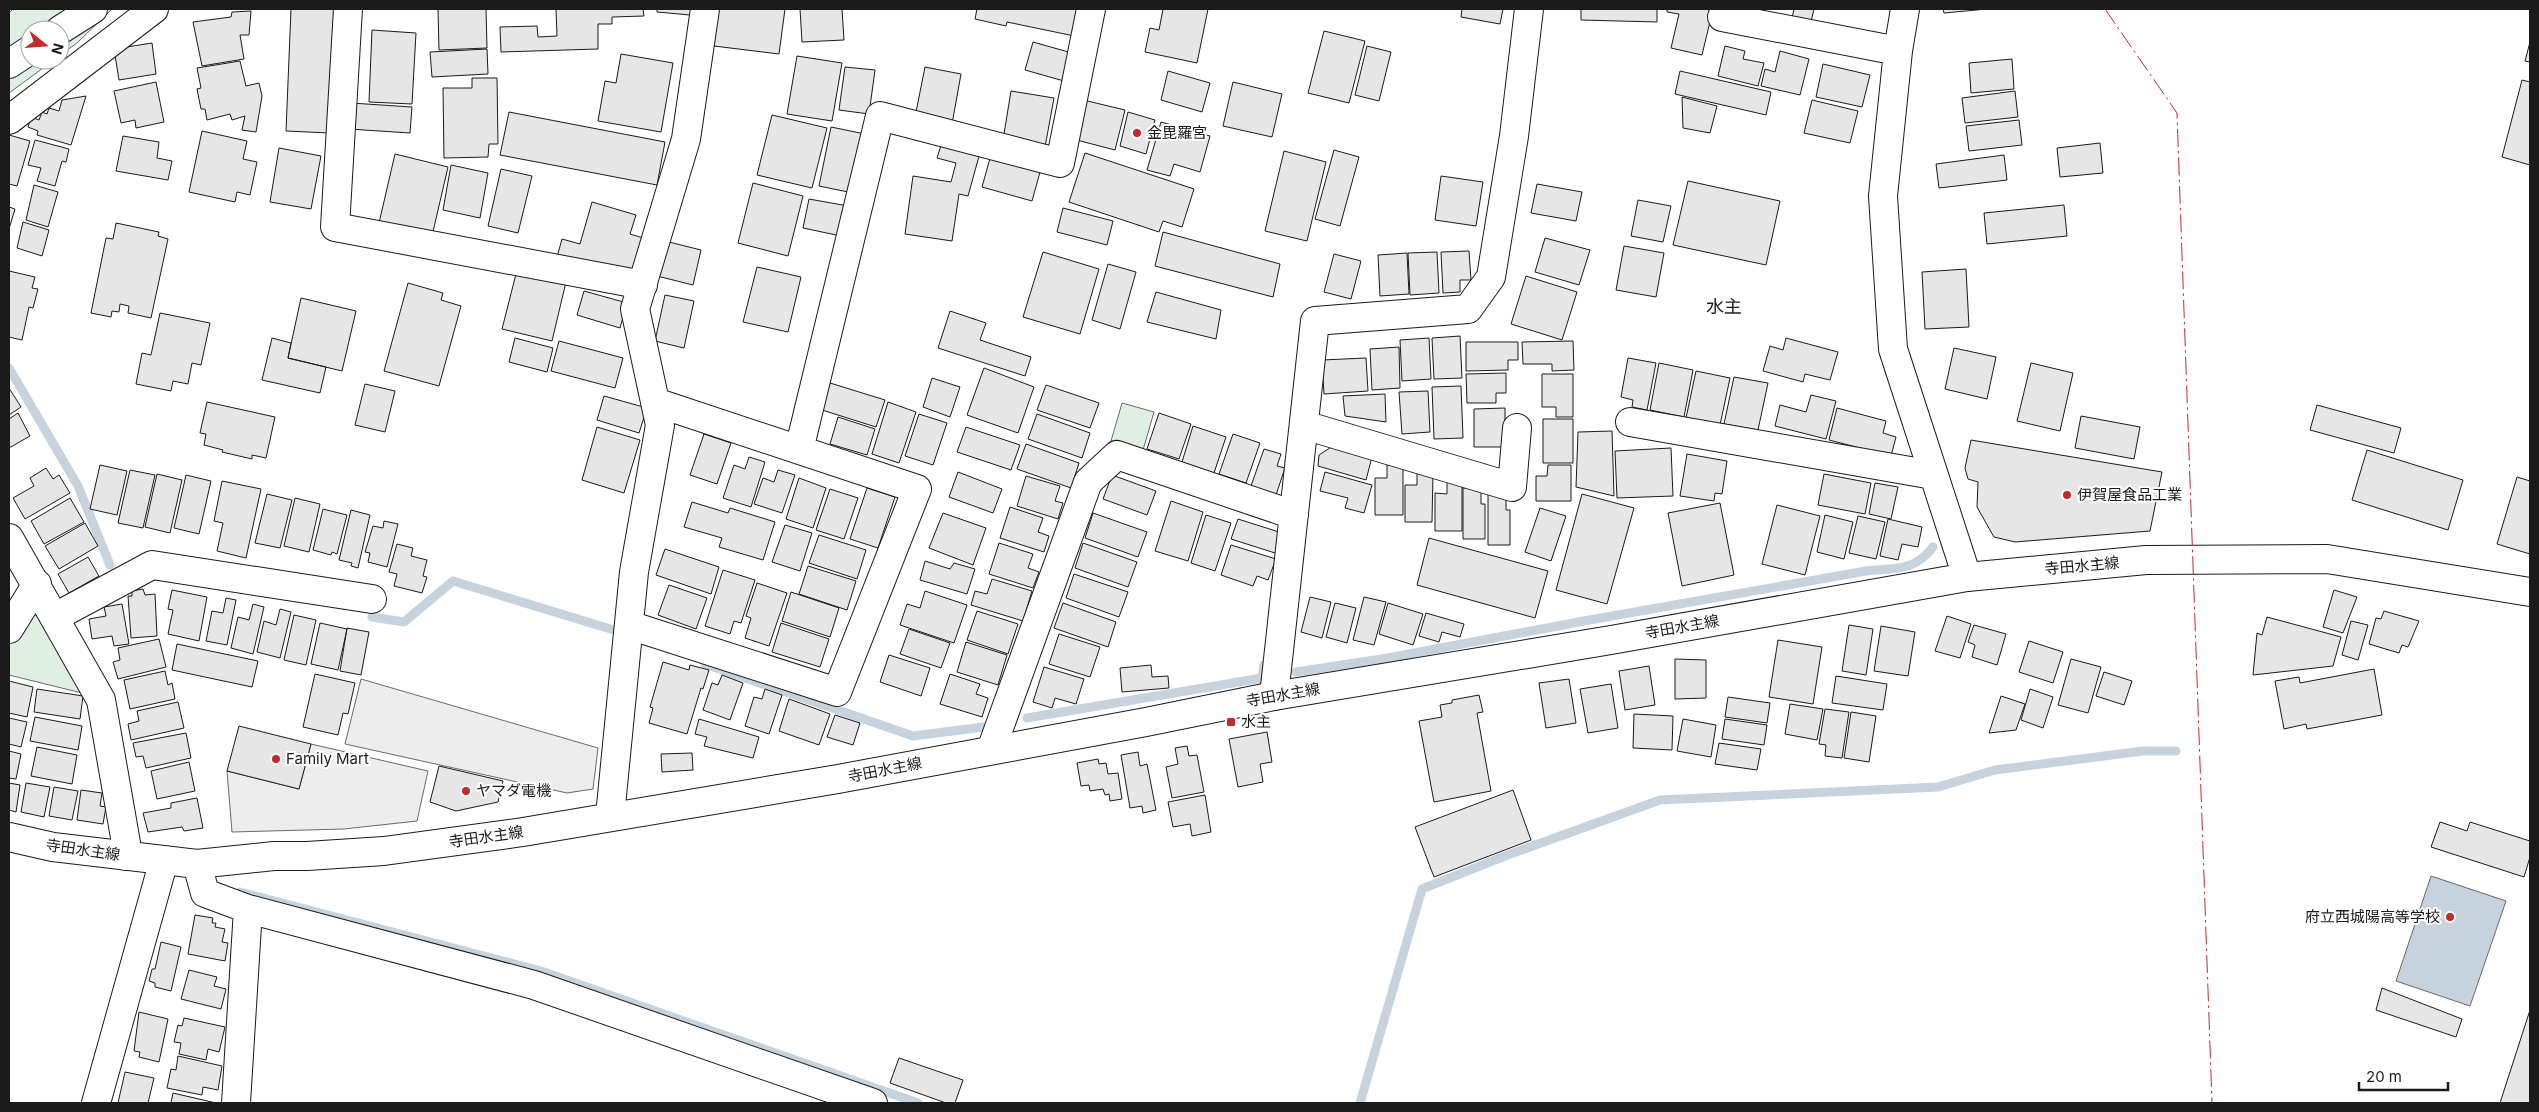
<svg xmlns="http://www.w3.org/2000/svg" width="2539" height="1112" font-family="Inter,'Noto Sans JP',sans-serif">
  <rect width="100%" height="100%" fill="#fff"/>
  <path fill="#e0efe3" stroke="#6a6a6a" d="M13,9H68L37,30H30V34L9,49V13Z
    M100,9H112L77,43L60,55V33Z
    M30,60H54L9,93V64Z
    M1122,403L1154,412L1143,450L1111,441Z
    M27,613L42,616L86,694L9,675V643Z"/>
  <path fill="#ededed" stroke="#6a6a6a" d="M361,679L598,748L593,789L567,793L345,744Z
    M311,744L428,771L417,821L344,829L232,832L227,771L299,789Z"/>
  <path fill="#c6d2dc" stroke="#6a6a6a" d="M2431,876L2506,901L2470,1006L2396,981Z"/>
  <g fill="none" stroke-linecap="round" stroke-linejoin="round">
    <path stroke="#c6d2dc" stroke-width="9" d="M9,368L78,486L110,565
      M372,617L404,622L453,581L617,631
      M705,664L913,736L984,727
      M1296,672L1388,658L1584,621L1866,571C1894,568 1914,572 1933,547
      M1027,718L1262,678L1264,665
      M240,892L541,971L918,1103
      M1360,1103L1422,889L1505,856L1660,800L1938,787L1995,770L2143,751H2176"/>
  </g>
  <path fill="#e6e6e6" stroke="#1a1a1a" d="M291,9H344L329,133L286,131Z
    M438,9H486L487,48L439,50Z
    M556,9H643L644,16L612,17V24H598V49L501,52L500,27L537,26L538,37L557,36Z
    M657,9H701V16L657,12Z
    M718,9H785L779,54L714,46Z
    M800,9H842L844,40L802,42Z
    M977,9H1085L1079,37L1007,22L1006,26L975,19Z
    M1163,9H1208L1197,63L1145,52L1150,28L1159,30Z
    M1462,9H1503L1500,24L1461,17Z
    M1581,9H1657V22L1581,20Z
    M1667,9H1713L1702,55L1671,48L1679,14L1667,12Z
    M1794,9H1814L1811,22L1792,18Z
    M1943,9H1987L1944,13Z
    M251,11L249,35H240L244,59L202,66L193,22L231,17L232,12Z
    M372,30L416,33L412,104L369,102Z
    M1324,31L1365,41L1349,103L1308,93Z
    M1033,42L1072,53L1064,81L1025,70Z
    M2530,42V62L2525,61Z
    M152,43L156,74L119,80L114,49Z
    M1367,46L1391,52L1379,101L1355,95Z
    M1725,46L1745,51L1743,59L1764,63L1758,86L1718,76Z
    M487,49L488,74L432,77L430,52Z
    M1780,51L1809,59L1800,95L1761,86L1765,69L1775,72Z
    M621,54L673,63L661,132L598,121L605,81L616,83Z
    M797,56L842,63L832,121L787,114Z
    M2012,59L2014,89L1971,93L1969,63Z
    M240,61L246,86L259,83L262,96L256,132L242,130L245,116L232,120L230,114L207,120L205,109H201L197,89L201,88L197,68Z
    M1823,64L1870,75L1862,107L1816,97Z
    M845,67L875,70L869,114L839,110Z
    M925,67L961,74L952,124L915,117Z
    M1168,71L1210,83L1202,112L1161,100Z
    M1680,71L1771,92L1766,115L1675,94Z
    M472,78H497L498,144H489L488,157L444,158L443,88H472Z
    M2522,80L2530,82V165L2502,157Z
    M156,82L164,122L136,128L135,120L121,123L114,91Z
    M1233,82L1282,94L1272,137L1223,126Z
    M1011,91L1054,98L1045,147L1003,140Z
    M2015,91L2018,117L1965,123L1962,98Z
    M86,96L71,145L37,135L38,131L28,127L31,117L39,120L42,112L47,114L49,108L59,111L62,100Z
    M1682,97L1717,106L1710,133L1683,128Z
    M1079,99L1125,110L1115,150L1069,138Z
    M1812,100L1858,111L1850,143L1804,133Z
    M351,103L412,107L410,133L349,129Z
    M509,112L665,142L657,185L500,155Z
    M1128,112L1155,120L1146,154L1120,146Z
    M772,115L827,128L812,188L757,175Z
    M2019,120L2022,145L1969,151L1966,126Z
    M1161,122L1210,136L1200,172L1174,164L1170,176L1147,170Z
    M831,127L865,134L853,193L819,186Z
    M202,131L247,141L243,159L257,162L250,195L237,192L235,202L189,192Z
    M9,135L30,141L17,186L9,184Z
    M123,136L159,142L157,158L172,161L168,180L116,171Z
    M943,139L981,149L968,196L959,194L952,241L905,234L913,176L951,182L956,163L937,158Z
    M35,140L69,149L66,162L62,161L55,186L37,181L41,168L28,165Z
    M2100,143L2103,173L2060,177L2057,148Z
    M279,148L321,156L311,209L270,202Z
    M1334,150L1359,157L1340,226L1315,219Z
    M992,151L1042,165L1032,201L982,187Z
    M1284,151L1326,162L1307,241L1265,231Z
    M1085,153L1194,189L1182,227L1163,221L1159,232L1069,202Z
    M395,154L448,167L432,236L379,223Z
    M2004,155L2007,180L1939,188L1936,164Z
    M451,165L488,173L480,218L443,210Z
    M501,169L532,176L518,233L488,226Z
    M1441,176L1483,182L1476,226L1435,220Z
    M1688,181L1780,201L1766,265L1673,245Z
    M753,183L803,196L788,256L738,243Z
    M1537,184L1582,192L1576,221L1531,213Z
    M34,185L58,192L48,227L26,220Z
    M809,199L848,206L841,236L803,228Z
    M1638,200L1671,206L1663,242L1631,236Z
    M592,202L636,215L630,234L650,240L640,275L586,260L585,264L557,257L562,239L580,244Z
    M2064,205L2067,236L1987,244L1984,213Z
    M9,207L15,209L9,229Z
    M1063,208L1113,221L1107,245L1057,232Z
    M23,222L49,230L42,256L17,248Z
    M116,223L159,232L158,236L168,239L151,318L128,313L129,306L120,304L119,312L112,311L111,317L91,313L106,238L113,239Z
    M1163,232L1280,264L1273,297L1155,266Z
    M1545,238L1590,250L1579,285L1535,272Z
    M665,241L701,250L693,285L657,276Z
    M1624,246L1664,253L1656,297L1616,290Z
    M1469,251L1471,280H1460V292L1443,293L1441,252Z
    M1043,252L1099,269L1080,334L1023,317Z
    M1437,252L1439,293L1410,295L1408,253Z
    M1407,253L1409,294L1380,296L1378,255Z
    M1334,254L1361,261L1351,299L1324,292Z
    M1108,264L1136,272L1120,329L1092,320Z
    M757,267L801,277L788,332L743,322Z
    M1966,269L1969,327L1925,329L1922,272Z
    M517,270L566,282L552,341L502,329Z
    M9,271L35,277L32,288L38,289L33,308L29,307L22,340L9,337Z
    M1526,276L1577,292L1562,340L1511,324Z
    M408,283L443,293L441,300L461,306L439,386L384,371Z
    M584,291L627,303L620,328L577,315Z
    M1156,292L1221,310L1216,339L1147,322Z
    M665,295L694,301L684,348L655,341Z
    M301,298L356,311L342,371L288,358Z
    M950,311L986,323L980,340L1031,357L1025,376L938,348Z
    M160,313L210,323L201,365L192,363L188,384L173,381L171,391L136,384L142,353L151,355Z
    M1460,336L1462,378L1434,379L1432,338Z
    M272,338L291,343L288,358L326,367L320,393L262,380Z
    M515,338L553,348L547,372L509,362Z
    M1429,338L1431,379L1402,381L1400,340Z
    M1786,338L1838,352L1830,380L1805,374L1803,382L1763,371L1770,346L1783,350Z
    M559,341L623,358L615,388L551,371Z
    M1573,341L1574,370L1552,371V364H1523L1522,342Z
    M1466,342H1518V360H1508V370L1466,371Z
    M1399,347L1400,388L1372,390L1370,349Z
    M1954,348L1996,357L1987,399L1945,389Z
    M1366,358L1368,391L1324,394L1322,360Z
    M1628,358L1656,363L1647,410L1632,407L1633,400L1621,397Z
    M1659,363L1693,370L1684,417L1650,410Z
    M2031,363L2073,373L2060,431L2017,421Z
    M984,368L1034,387L1018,433L967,415Z
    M1696,371L1730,378L1720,425L1686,418Z
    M1506,373V393H1496V403H1467L1466,374Z
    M1542,374H1573V417H1556V407H1542Z
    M1734,377L1768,383L1758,430L1724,424Z
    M932,378L960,387L950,417L923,407Z
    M830,383L885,400L876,427L822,410Z
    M365,384L395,391L385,432L355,425Z
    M1046,385L1099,403L1090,428L1037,410Z
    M1461,386L1463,438L1434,439L1432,387Z
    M9,388L21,407L9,415Z
    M1428,391L1430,432L1402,434L1399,392Z
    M1385,394L1386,422L1345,416L1343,396Z
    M1811,395L1836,401L1826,439L1775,426L1780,405L1806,412Z
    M604,396L647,408L639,433L597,420Z
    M207,402L275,417L266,458L252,455V459L222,452L223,450L204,445L206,434L200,433Z
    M888,402L916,412L899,463L872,454Z
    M2317,405L2401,428L2394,453L2310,430Z
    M1505,408V447H1474V409Z
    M1837,408L1886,421L1883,433L1896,437L1891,456L1829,440Z
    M18,413L30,436L9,448V419Z
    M1159,413L1191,424L1179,459L1147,449Z
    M919,414L947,423L933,465L905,456Z
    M1037,414L1090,433L1082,458L1028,439Z
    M2081,416L2140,427L2134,459L2075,448Z
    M838,417L875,429L867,455L830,444Z
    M1543,419H1573V463H1543Z
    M1193,426L1226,437L1214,473L1182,462Z
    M597,427L640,440L624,493L582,480Z
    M966,427L1020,445L1011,470L957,452Z
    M1612,431L1614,496L1576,487L1578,432Z
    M704,434L731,443L717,484L690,475Z
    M1233,434L1260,443L1246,483L1219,474Z
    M1971,440L2162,472L2150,531L2015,542L1994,537L1977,507L1978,482L1968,479L1965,468Z
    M1026,444L1079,463L1071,488L1017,469Z
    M1333,446L1372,457L1366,480L1318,466L1319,455Z
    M1671,448L1673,496L1617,498L1615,451Z
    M1264,449L1281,454L1277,466L1285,468L1276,495L1251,486Z
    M2367,450L2463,480L2448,530L2352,500Z
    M1687,454L1727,461L1722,494L1715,493L1714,501L1680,496Z
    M749,457L765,462L751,507L723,498L734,465L745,469Z
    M100,465L127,471L117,515L90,509Z
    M1387,465H1403V515H1375V478H1387Z
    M1548,465H1571V501H1536V476H1547Z
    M46,468L53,479L59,475L70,493L25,519L13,498L34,486L30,478Z
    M130,470L155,475L143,528L118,523Z
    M778,470L795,475L782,513L754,504L763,478L774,482Z
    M958,472L1002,489L993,513L949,497Z
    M1325,472L1372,485L1364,513L1345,508L1348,498L1320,491Z
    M1417,473H1433L1432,522H1405V485H1417Z
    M157,474L182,480L170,533L145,527Z
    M1824,474L1871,483L1865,514L1818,505Z
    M186,475L211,481L199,534L174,528Z
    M1112,475L1156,491L1147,515L1103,499Z
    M1026,476L1060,486L1055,501L1063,503L1058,519L1017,506Z
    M2517,477L2530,481V554L2497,544Z
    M799,478L826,488L813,528L786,519Z
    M222,481L261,489L246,558L217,551L223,523L214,521Z
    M1447,481H1462V531H1435V493L1447,494Z
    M1875,483L1898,487L1891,519L1869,514Z
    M867,488L895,497L878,548L850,539Z
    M1463,488H1481V504H1485V539H1463Z
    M830,489L858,498L844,539L816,530Z
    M267,494L292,500L280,548L255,543Z
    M1488,494H1506V510H1510V545H1488Z
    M1582,494L1634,508L1607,604L1556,590Z
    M70,498L84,522L44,544L31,521Z
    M295,498L320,504L309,552L284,546Z
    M1171,501L1203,512L1188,561L1155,551Z
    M692,502L728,513L730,508L775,522L763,560L719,547L722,538L684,527Z
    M1720,503L1734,575L1682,586L1668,513Z
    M1777,505L1820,516L1805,575L1762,564Z
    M1010,507L1043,518L1038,532L1049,536L1044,552L1000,538Z
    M1540,508L1566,516L1551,561L1525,552Z
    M323,509L347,515L337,554L332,552L331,555L313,550Z
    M351,510L370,515L358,568L351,566L352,563L339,560Z
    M943,513L986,528L973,565L929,548Z
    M1093,513L1147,532L1138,557L1085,538Z
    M1206,515L1231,523L1215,571L1191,563Z
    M1825,515L1853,522L1844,559L1817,552Z
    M1858,516L1885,522L1876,559L1849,553Z
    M1238,519L1282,533L1275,553L1231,539Z
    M1888,519L1922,527L1918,547L1902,544L1898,560L1880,556Z
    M384,521L398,524L387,567L368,562L370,553L365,552L373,526L383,528Z
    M85,523L98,546L59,569L45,546Z
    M785,525L812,533L800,571L772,562Z
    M819,535L866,550L857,579L809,563Z
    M1429,538L1548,571L1535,618L1417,585Z
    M999,543L1033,554L1028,568L1039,572L1033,588L989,574Z
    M1083,543L1137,562L1128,587L1075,568Z
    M397,544L413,548L411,556L427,560L423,576L427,577L422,593L394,586L397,574L389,572Z
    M1231,545L1276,559L1268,580L1257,576L1253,586L1221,575Z
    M665,549L719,567L711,594L656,575Z
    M88,557L99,576L69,593L58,574Z
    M925,561L950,569L954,563L975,569L967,594L920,580Z
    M808,566L856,581L847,610L799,594Z
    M723,570L755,580L741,623L734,621L730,634L705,626Z
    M1074,574L1128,592L1119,617L1066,598Z
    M992,579L1032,591L1023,621L971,605L975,591L987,594Z
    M757,583L787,593L769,646L745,638L751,618L746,616Z
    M669,585L707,598L696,629L658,615Z
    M143,589L145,595L155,594L157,636L131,638L128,596H132V591Z
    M172,590L207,597L199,641L168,634L173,610L168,609Z
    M2334,590L2357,597L2343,633L2323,627Z
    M925,591L967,605L954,643L900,625L907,604L920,608Z
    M791,592L839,608L830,637L782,621Z
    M1310,597L1331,602L1322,638L1301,632Z
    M1364,597L1386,602L1374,645L1353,640Z
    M226,598L236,600L227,645L206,641L212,611L223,613Z
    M1063,603L1116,622L1108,647L1054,628Z
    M1335,603L1356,608L1347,643L1326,637Z
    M1388,603L1423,614L1413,645L1379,634Z
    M122,604L129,644L114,646L112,636L92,639L89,619L106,616L104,607Z
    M253,604L264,607L253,654L231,648L238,617L249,620Z
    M280,609L291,612L280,658L257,652L264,621L276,625Z
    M977,611L1018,624L1008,654L967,640Z
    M2384,611L2419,621L2408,647L2402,645L2399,653L2369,644L2376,618L2381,619Z
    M1426,613L1464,624L1460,637L1442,632L1439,642L1419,636Z
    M294,615L316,620L306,665L284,660Z
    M1947,616L1971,624L1960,658L1935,651Z
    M2267,617L2341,637L2333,666L2253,675L2257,633L2262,635Z
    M2351,621L2368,625L2358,660L2342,655Z
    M320,623L347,629L338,670L311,664Z
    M781,623L829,639L820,667L772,652Z
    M1849,625L1873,629L1866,675L1842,671Z
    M1974,625L2006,634L1997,665L1972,657L1975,645L1968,642Z
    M1881,626L1915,632L1908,676L1874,671Z
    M347,628L369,632L361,675L340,671Z
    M909,629L950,643L941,668L900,654Z
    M1059,634L1100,647L1090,677L1049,664Z
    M159,639L166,667L118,679L113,662L120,660L118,648Z
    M1778,640L1822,647L1813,704L1769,697Z
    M2029,641L2063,652L2053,683L2019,672Z
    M966,642L1007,655L998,685L957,672Z
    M177,644L258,661L252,687L172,670Z
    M889,655L930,668L921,696L880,682Z
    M1675,659L1706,660V698L1675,699Z
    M2071,659L2101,667L2088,713L2058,705Z
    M663,662L689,670L690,665L709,670L703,689L701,688L687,734L649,723L653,708L650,707Z
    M1151,665L1152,677L1168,676L1169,688L1122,692L1120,668Z
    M1649,666L1655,705L1625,710L1619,671Z
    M1044,667L1084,679L1076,704L1055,698L1052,708L1033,702Z
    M2374,669L2382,715L2307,729L2306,724L2284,729L2275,681L2299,677L2300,683Z
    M165,671L168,685L172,683L175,699L130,709L124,680Z
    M2104,672L2132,681L2124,705L2096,696Z
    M315,674L355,683L348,714L343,713L338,735L303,727Z
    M950,674L980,684L976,694L988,698L982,717L940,704Z
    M722,675L743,683L730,720L703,710L712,683L718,685Z
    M1836,676L1887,684L1883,710L1832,703Z
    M1569,679L1576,723L1546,728L1539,683Z
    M9,681L33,687L27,717L9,713Z
    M1611,684L1618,728L1588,733L1580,689Z
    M37,689L83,696L80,719L34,712Z
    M765,689L782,695L769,734L745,726L754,697L762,699Z
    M2030,689L2053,697L2043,728L2021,720Z
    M1479,695L1483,712L1477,713L1491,791L1434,802L1419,721L1442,717L1440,705L1452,703V700Z
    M2001,696L2025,704L2016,730L1989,733Z
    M1728,697L1770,703L1767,723L1725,717Z
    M789,699L830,714L819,745L779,731Z
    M178,702L184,728L131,740L128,724L139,721L137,711Z
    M1790,704L1823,709L1817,740L1785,734Z
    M1825,709L1849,712L1842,758L1825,756L1826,745L1819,744Z
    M1851,712L1876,716L1869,762L1844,758Z
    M1634,714L1673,716L1672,750L1633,748Z
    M835,715L860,723L853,745L827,737Z
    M35,717L82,726L78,750L30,741Z
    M9,718L27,722L21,747L9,744Z
    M699,719L759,737L753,758L704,746L707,737L695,734Z
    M1683,719L1716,725L1711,757L1677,751Z
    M1725,719L1767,725L1764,745L1722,739Z
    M239,726L311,744L299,789L227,771Z
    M1267,732L1272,762L1260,764L1263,782L1238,787L1229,739Z
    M186,733L191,758L146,768L143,756L136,757L133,743Z
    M1719,743L1761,749L1757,770L1715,764Z
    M1187,746L1189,756L1197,755L1204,792L1172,798L1166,767L1178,764L1175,748Z
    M37,747L77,755L72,784L31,776Z
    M9,751L21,754L16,779L9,778Z
    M1138,752L1140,766L1147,764L1156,810L1143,813L1142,806L1130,808L1121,755Z
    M692,753L693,770L662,772L661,754Z
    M1098,759L1099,764L1106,763L1108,774L1118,773L1122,799L1110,801L1109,794L1105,795L1103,789L1090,791L1089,785L1081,786L1077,763Z
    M189,762L195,791L157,799L151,771Z
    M439,766L503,781L498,802L456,811L430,802Z
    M9,783L20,785L16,812L9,810Z
    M26,783L50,787L44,817L21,812Z
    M54,787L78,791L72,820L49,816Z
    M81,790L102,793L100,806L106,807L103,824L77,820Z
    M1513,790L1531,840L1434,877L1415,827Z
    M1205,795L1211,832L1192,836L1190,824L1173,827L1168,802Z
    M197,798L203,828L184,831L182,827L148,832L143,813L171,808V803Z
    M2440,822L2467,831L2470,822L2530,841V857L2524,877L2431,847Z
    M195,915L213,918L212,923H216L215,927L225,929L222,942L228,943L225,961L188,954Z
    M161,942L181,947L171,991L155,987V983L149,981L152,969H155Z
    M189,970L217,977L214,986L226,989L221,1009L181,999Z
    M2382,988L2462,1019L2456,1037L2376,1010Z
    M2530,1010V1103H2500Z
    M139,1012L168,1019L159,1062L139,1057L140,1052L134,1051Z
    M184,1018L225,1027L219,1052L208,1049L206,1060L179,1054L181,1043L174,1042L178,1025L182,1026Z
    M178,1056L222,1066L218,1090L203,1087L202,1095L167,1088L171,1069L176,1070Z
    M899,1058L963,1080L955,1103H946L890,1083Z
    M125,1072L154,1078L148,1103H118Z
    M173,1093L216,1103H171Z"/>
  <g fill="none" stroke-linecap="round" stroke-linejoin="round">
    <g stroke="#1a1a1a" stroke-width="30">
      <path id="minor" d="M348,9L335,227L643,285
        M1905,9L1898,51L1883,196L1893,349L1967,577
        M1722,17L1898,51
        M60,30L93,9
        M9,64L30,50
        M1630,422L1933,475
        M1304,425L1512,487L1517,428
        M799,450L880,116L1060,163L1091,9
        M9,538L101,700L126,843V856
        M55,617L152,565L372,599
        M629,625L837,692L917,489L655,402
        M9,629L37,584
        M1274,696L1315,321L1468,309L1491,277L1514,136L1529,9
        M991,750L1088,482L1117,455L1294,515
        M610,816L634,572L660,425L635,309L686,139L705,9
        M197,864L205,893L248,909L534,985L873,1103
        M96,1103L164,860
        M236,1103L248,909"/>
    </g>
    <g stroke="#1a1a1a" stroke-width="30">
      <path id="major" d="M9,120L154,9
        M9,837L53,847L197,864L274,856H307L384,851L523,832L838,779L1146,722L1274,696L1611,640L1967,577L2146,560L2327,559L2530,592"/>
    </g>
    <use href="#minor" stroke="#fff" stroke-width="28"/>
    <use href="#major" stroke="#fff" stroke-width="28"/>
    <path stroke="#c62828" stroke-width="1" stroke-dasharray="18 4 2.5 4" stroke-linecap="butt" d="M2105,9L2177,113L2212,1103"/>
  </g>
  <g fill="#c62828" stroke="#fff" stroke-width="2">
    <circle cx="1137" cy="133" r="5"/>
    <circle cx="2067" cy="495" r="5"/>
    <rect x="1226" y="717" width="10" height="10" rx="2.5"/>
    <circle cx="276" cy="759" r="5"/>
    <circle cx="466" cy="791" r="5"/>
    <circle cx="2450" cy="917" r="5"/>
  </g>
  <g text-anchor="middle" stroke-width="4" stroke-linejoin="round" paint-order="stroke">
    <g font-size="15" fill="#1a1a1a" stroke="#fff" text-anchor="start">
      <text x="1147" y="138">金毘羅宮</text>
      <text x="2077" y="500">伊賀屋食品工業</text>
      <text x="1241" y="727">水主</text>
      <text x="286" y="764">Family Mart</text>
      <text x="476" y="796">ヤマダ電機</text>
      <text x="2440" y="922" text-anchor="end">府立西城陽高等学校</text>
    </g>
    <g font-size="15" fill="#1a1a1a" stroke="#fff">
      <text transform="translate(2082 566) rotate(-5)" y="5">寺田水主線</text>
      <text transform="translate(1682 627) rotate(-10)" y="5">寺田水主線</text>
      <text transform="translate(1283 695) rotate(-10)" y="5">寺田水主線</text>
      <text transform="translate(885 770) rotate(-11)" y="5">寺田水主線</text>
      <text transform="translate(486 837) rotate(-8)" y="5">寺田水主線</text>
      <text transform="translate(83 850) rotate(8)" y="5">寺田水主線</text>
    </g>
    <g font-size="18" fill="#1a1a1a" stroke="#fff">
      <text x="1724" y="313">水主</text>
    </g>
  </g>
  <rect width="2539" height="1112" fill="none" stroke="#1a1a1a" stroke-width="20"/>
  <g transform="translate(45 45) rotate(107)"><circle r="24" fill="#ffffff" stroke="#a3a3a3"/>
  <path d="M0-4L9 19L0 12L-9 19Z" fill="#c62828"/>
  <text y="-8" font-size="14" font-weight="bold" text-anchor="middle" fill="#1a1a1a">N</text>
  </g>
  <path d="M2359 1082v8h89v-8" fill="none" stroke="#1a1a1a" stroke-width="2.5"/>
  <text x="2366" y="1082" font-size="15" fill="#1a1a1a" stroke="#ffffff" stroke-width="4" paint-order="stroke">20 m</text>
</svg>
